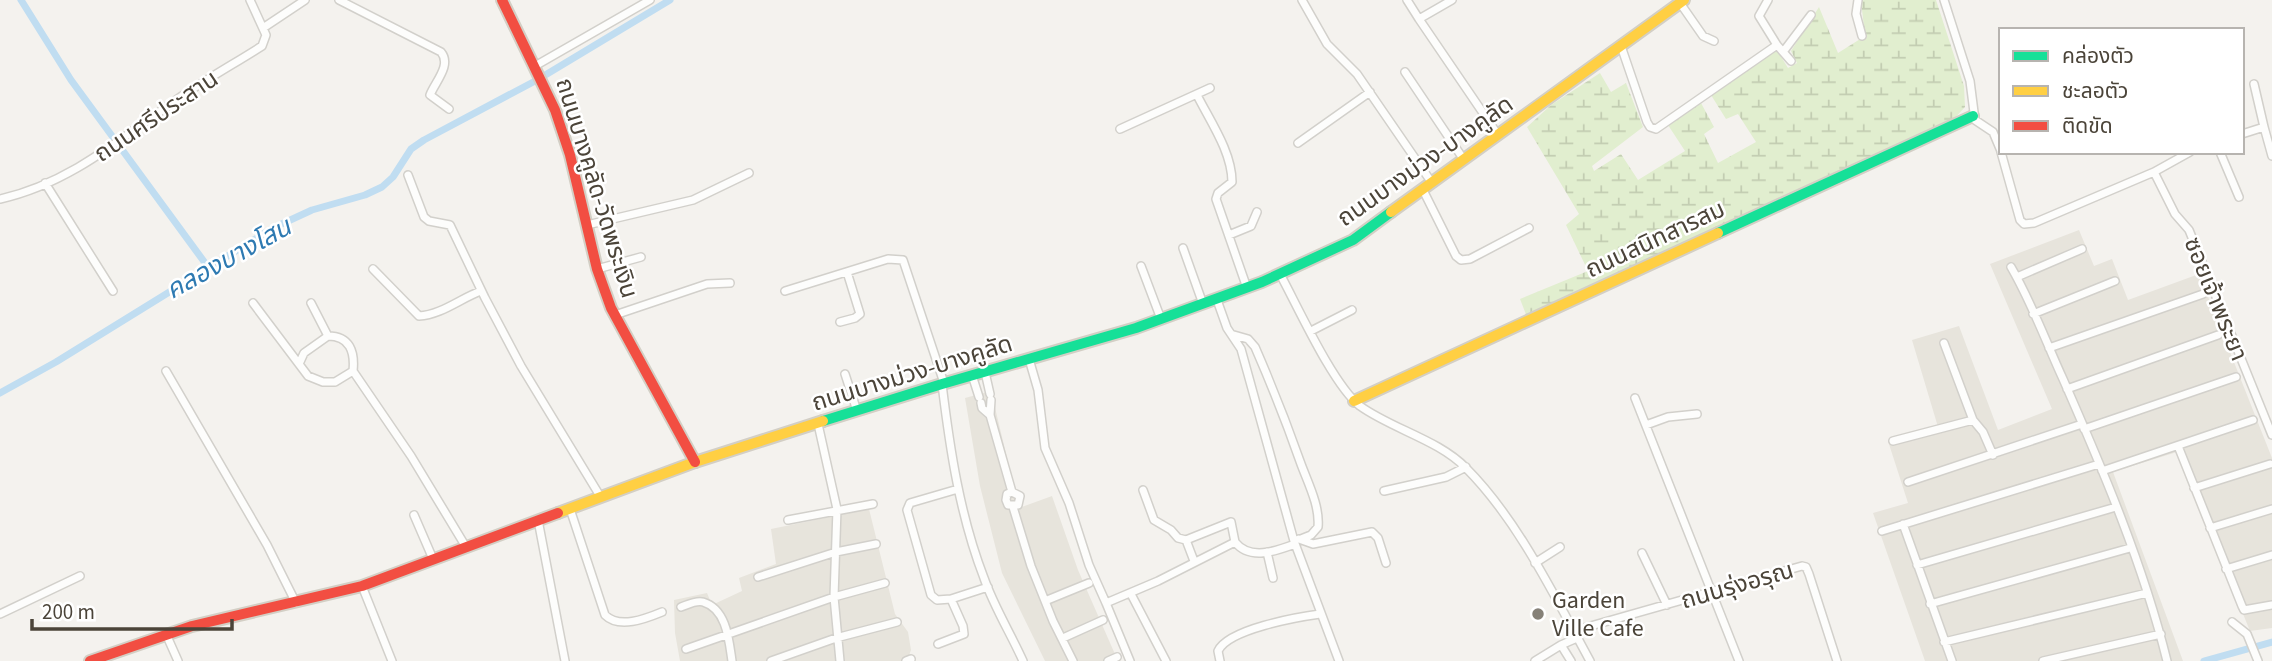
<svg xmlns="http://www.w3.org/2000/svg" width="2272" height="661" font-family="'Source Sans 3','Noto Sans Thai',sans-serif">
  <defs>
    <pattern id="wetland-marsh" width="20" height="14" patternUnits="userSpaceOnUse" patternTransform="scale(1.75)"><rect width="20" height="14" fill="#e1eecf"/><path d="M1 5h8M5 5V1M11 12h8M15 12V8" fill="none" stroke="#c3cdb2"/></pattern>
  </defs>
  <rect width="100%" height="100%" fill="#f4f2ee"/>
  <path fill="#e7e4dc" d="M2079,230L2094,266L2112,259L2128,300L2199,274L2272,458V628L2250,631L2177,452L2113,472L2183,661H1925L1873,513L1908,503L1888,441L1938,427L1912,340L1959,326L1998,430L2052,409L1990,264Z
    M991,391L1019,508L1052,496L1078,570L1118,661H1045L1002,573L980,486L965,398Z
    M869,509L895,614L908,632L911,650L907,661H680L675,633L674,600L707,593L712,605L742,591L739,578L776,564L771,529Z"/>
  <path fill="url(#wetland-marsh)" d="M1864,0H1936L1964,86L1965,107L1953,120L1527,317L1520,299L1588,271L1566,225L1579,214L1527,127L1551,105L1600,73L1611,92L1626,83L1643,127L1592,166L1594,171L1621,154L1638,180L1685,151L1668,125L1701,103L1714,127L1704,134L1718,163L1756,142L1738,114L1726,119L1711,95L1777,50L1788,68L1797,63L1791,51L1819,7L1838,53L1865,36L1861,1Z"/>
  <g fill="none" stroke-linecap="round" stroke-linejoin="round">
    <path stroke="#c0ddf1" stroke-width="7" d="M21,0L71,80L208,267
      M0,393L56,362L273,228L312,210L365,195L382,187L393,177L411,149L424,140L537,80L670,0
      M2204,661L2272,642"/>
    <g stroke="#d2d0cb" stroke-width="10">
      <path id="street" d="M339,0L441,52C452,65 435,82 430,95L449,109
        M1302,0L1327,44L1357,74L1432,183
        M1407,0L1419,19
        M1452,0L1419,19L1498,135
        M1768,0L1759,16L1777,45L1791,61
        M1858,0L1856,14L1862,36
        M1944,0L1970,81L1975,120L1993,132L2001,151
        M1680,3L1703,36L1714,41
        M263,28L305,0
        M1621,46L1647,122L1650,127L1656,129L1777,45
        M1783,52L1811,15
        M535,66L650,0
        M1405,72L1464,160
        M2254,84L2264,127
        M1197,95C1210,121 1232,152 1232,182L1218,193L1216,199L1247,288
        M1120,129L1210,88
        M2242,134L2264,127L2272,156
        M1298,143L1370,92
        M2001,152L2020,220L2024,224L2034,223L2154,172L2175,214L2189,230L2272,435
        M2220,152L2239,197
        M2154,172L2190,152
        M408,175L424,217L429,221L450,225L485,298L521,366L600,496
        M45,183L113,291
        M1423,190L1456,256L1461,260L1470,259L1529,228
        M0,199C72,183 126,134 185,94C210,77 237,62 262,46L266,35L250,0
        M587,225L693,200L749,173
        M1229,235L1251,226L1257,212
        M1183,248L1203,304
        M1141,266L1161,319
        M2011,267C2032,303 2046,342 2063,379C2103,470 2143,564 2167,661
        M373,269L419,316C441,315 461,298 481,291
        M597,269L641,257
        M1280,274C1298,307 1333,385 1360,406C1392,429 1439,440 1466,468C1518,520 1555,597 1590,661
        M2017,277L2082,249
        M785,291L888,259L903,260L944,383
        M1217,300L1227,328L1241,349L1294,541L1339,661
        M253,303L308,376L323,382H335L353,371
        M311,303L328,336
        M2033,314L2115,281
        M615,315L707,284L730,283
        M840,322L855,318L860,314L847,272
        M1311,331L1352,310
        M1234,335L1248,339L1255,347C1272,386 1287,424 1301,464C1308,483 1320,506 1318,527L1311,535L1301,539
        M1944,343L1973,420L1983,432L1993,455
        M2049,348L2203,294
        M1029,359L1038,390L1045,448L1069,503L1089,565L1106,603L1158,581L1235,542L1231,522L1186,540L1178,538L1171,530L1154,520L1143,490
        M299,364L304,353L328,336C350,336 355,352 353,371L411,456L466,547
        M166,371L267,545L296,603
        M985,372L990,394
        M845,374L857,411
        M972,375L979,397
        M942,384C950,450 960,516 984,578C994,607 1011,634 1023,661
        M2067,389L2218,335
        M1635,398L1739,661
        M991,400L990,415L1012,492L1020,496L1018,505H1008L1006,500L1007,494L1012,492
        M981,403L982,408L990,415
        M818,424L837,509L834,597L840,661
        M1646,425L1668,417L1697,414
        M2084,429L2236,377
        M1893,441L1973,420
        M2178,446L2242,606L2244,610L2272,605
        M2102,471L2253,420
        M1908,482L2082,424
        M2194,488L2270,464
        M1384,491L1446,477L1466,467
        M1013,507L1031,566L1053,621L1073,661
        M570,509L605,615C619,629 645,619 662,612
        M414,515L433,559
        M538,520L565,661
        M788,520L873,504
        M1903,524L1952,661
        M2210,528L2272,509
        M1882,531L2099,464
        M1299,539L1313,544L1372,532L1378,538L1386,563
        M1186,540L1194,561
        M1235,542C1250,561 1276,551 1295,544
        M1267,552L1273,578
        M1642,553L1667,605
        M1535,563L1560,547
        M1917,565L2116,507
        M2226,569L2272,555
        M758,577L836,552L876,544
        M362,586L392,661
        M1131,594L1166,661
        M951,599L937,600L931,595L907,510L910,503L958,489
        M1045,601L1089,583
        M1106,603L1130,661
        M1930,604L2130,548
        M681,607C687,605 696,600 703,602C727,609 729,641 732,661
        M0,614L80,576
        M2232,622L2247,634L2258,661
        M1573,631L1802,566L1806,567L1809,574L1837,661
        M166,634L178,661
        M1063,638L1103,620
        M1944,642L2147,593
        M938,644L964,634L963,626L951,599L988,587
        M686,649L834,597L885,583
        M771,661L836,638L897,622
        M906,661L911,659
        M1108,661L1117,657
        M1220,661L1218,651C1228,629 1298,617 1320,614
        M1535,661L1561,645
        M1571,661L1561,645L1577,638
        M2043,661L2161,634"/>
    </g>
    <g stroke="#d3cfc5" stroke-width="14">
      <path id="fast" d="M1718,233L1973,116
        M823,421L942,384L1136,328L1262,282L1353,240L1391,212"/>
    </g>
    <g stroke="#d3cfc5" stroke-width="14">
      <path id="slow" d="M1391,212L1684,0
        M1354,401L1718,233
        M558,513L695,462L823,421"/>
    </g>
    <g stroke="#d3cfc5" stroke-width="14">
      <path id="jam" d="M502,0L555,110L570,155L597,269L611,308L695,462
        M90,661L192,626L362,586L558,513"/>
    </g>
    <use href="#street" stroke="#fdfdfc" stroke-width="7"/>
    <use href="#fast" stroke="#16e098" stroke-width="10"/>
    <use href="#slow" stroke="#ffcf43" stroke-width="10"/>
    <use href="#jam" stroke="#f24e42" stroke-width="10"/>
  </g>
  <circle fill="#868178" stroke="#fff" stroke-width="2.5" cx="1538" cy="614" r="7"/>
  <g text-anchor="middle" stroke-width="5" stroke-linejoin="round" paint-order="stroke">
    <g font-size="24" fill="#4b4439" stroke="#fff">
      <text transform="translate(156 116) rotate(-34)" y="8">ถนนศรีประสาน</text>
      <text transform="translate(1425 161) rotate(-35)" y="8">ถนนบางม่วง-บางคูลัด</text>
      <text transform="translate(597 188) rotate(73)" y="8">ถนนบางคูลัด-วัดพระเงิน</text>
      <text transform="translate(1655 239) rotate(-25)" y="8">ถนนสนิทสารสม</text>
      <text transform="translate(2216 299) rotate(68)" y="8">ซอยเจ้าพระยา</text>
      <text transform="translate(912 373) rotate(-17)" y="8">ถนนบางม่วง-บางคูลัด</text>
      <text transform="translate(1737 585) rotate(-16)" y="8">ถนนรุ่งอรุณ</text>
    </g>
    <g font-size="24" fill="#4b4439" stroke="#fff" text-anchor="start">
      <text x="1552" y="608">Garden<tspan x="1552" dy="28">Ville Cafe</tspan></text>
    </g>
    <g font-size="26" font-style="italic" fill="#2e7ab2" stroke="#fff">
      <text transform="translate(228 258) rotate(-29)" y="9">คลองบางโสน</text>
    </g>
  </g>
  <rect x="1999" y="28" width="245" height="126" fill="#ffffff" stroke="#b7b4b0" stroke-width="2"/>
  <rect x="2013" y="51" width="35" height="10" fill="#16e098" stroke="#b7b4b0" stroke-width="2"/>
  <text x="2062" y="63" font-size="21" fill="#4b4439">คล่องตัว</text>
  <rect x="2013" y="86" width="35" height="10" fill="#ffcf43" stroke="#b7b4b0" stroke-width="2"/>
  <text x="2062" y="98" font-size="21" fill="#4b4439">ชะลอตัว</text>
  <rect x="2013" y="121" width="35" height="10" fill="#f24e42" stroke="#b7b4b0" stroke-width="2"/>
  <text x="2062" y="133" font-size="21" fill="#4b4439">ติดขัด</text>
  <path d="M32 619v10h200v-10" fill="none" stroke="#4b4439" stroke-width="3.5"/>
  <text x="42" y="619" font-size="21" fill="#4b4439" stroke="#ffffff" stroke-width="5" paint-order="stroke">200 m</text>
</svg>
